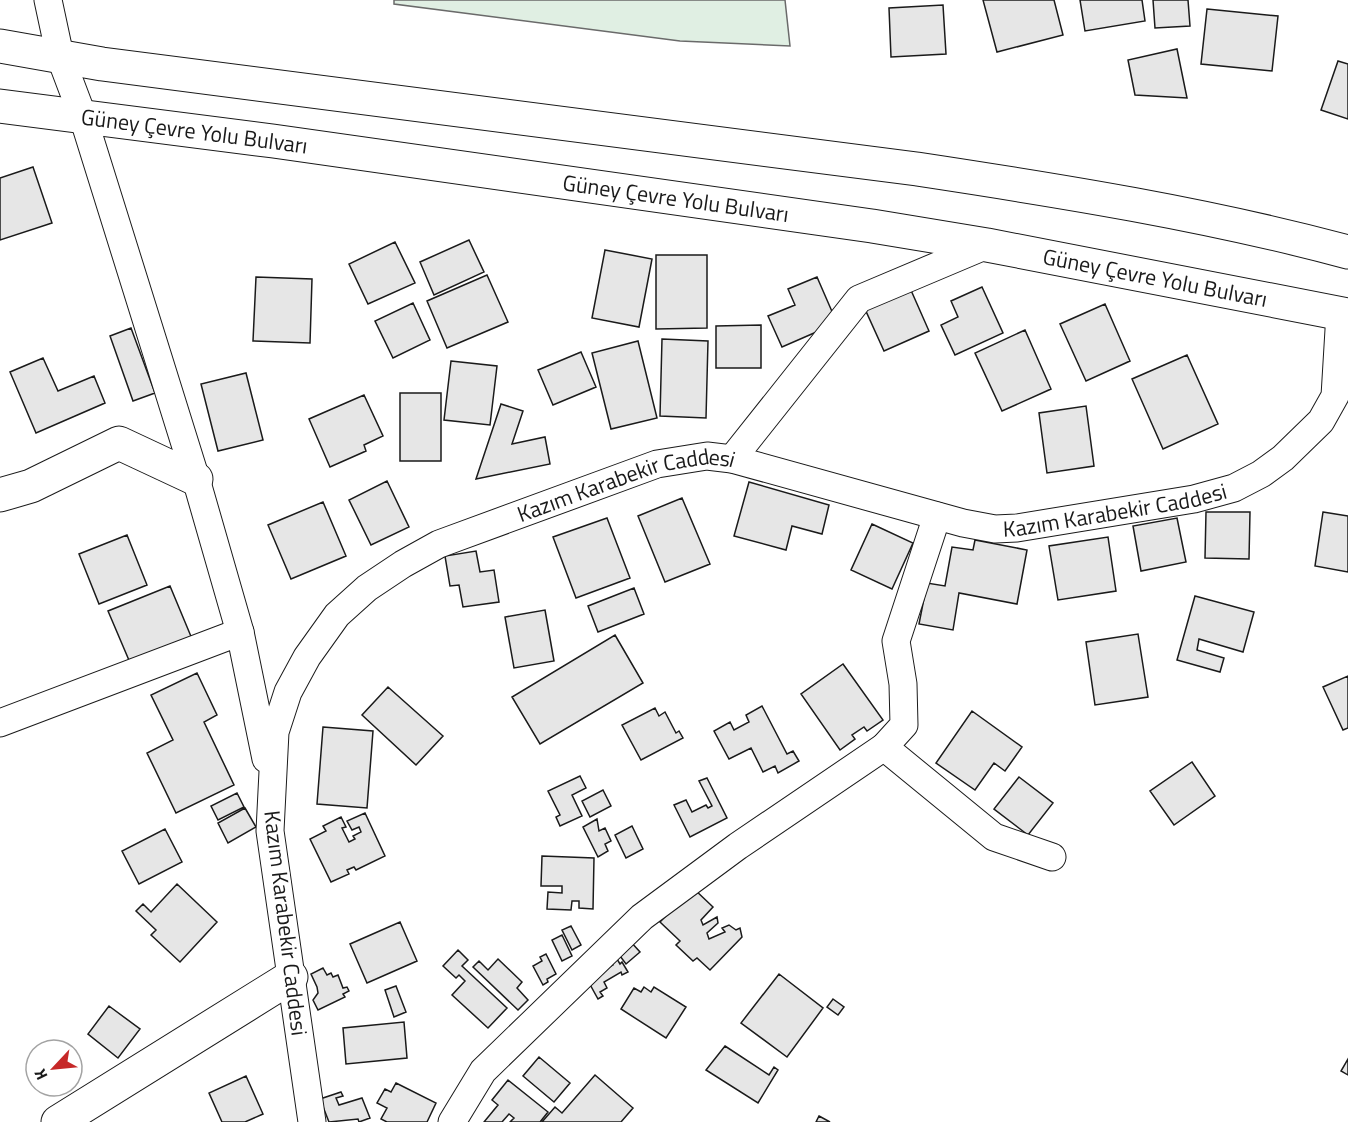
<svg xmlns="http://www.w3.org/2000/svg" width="1348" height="1122" font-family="'Titillium Web',sans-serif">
  <rect width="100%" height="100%" fill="#fff"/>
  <path fill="#e0efe3" stroke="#6a6a6a" stroke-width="1.5" d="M394,0H785L790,46L680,41L394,4Z"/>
  <path fill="#e6e6e6" stroke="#1a1a1a" stroke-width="1.5" d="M983,0H1054L1063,35L997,52Z
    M1080,0H1142L1145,21L1085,31Z
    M1153,0H1188L1190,26L1155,28Z
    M943,5L946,54L891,57L889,8Z
    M1207,9L1278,16L1272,71L1201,64Z
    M1177,49L1187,98L1135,95L1128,60Z
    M1338,61L1348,64V119L1321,110Z
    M33,167L52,223L0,240V178Z
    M469,240L484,272L434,295L420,262Z
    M395,242L415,283L368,304L349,264Z
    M605,250L652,259L639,327L592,318Z
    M656,255H707V328L656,329Z
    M487,275L508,322L447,348L427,301Z
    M256,277L312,279L310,343L253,341Z
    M817,277L837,323L782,347L768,316L795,305L788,289Z
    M982,287L1003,333L955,355L941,325L958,317L951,301Z
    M910,288L929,331L884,351L865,309Z
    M413,303L430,340L393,358L375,321Z
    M1105,304L1130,361L1086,381L1060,324Z
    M761,325V368H716V326Z
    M131,328L155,393L133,401L110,336Z
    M1025,330L1051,389L1002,411L975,353Z
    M662,339L708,341L706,418L660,416Z
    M638,341L657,418L611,429L592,353Z
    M581,352L596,387L553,405L538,370Z
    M1187,355L1218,424L1163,449L1132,379Z
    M43,358L58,391L94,376L105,403L36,433L10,372Z
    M451,361L497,366L490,425L444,420Z
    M246,373L263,440L218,451L201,384Z
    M400,393H441V461H400Z
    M364,395L383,436L364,445L366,451L330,467L309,419Z
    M501,404L523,411L512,444L545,437L550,464L476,479Z
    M1086,406L1094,466L1047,473L1039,413Z
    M387,481L409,527L371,545L349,500Z
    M749,482L829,505L822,534L792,526L786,550L734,536Z
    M682,498L710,564L665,582L638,516Z
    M323,502L346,556L291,579L268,525Z
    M1206,512H1250L1249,559L1205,558Z
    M1323,512L1348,516V572L1315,566Z
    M607,518L630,578L576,598L553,537Z
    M1177,518L1186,562L1141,571L1133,526Z
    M872,524L913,543L892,589L851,570Z
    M127,535L147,585L99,604L79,554Z
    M1108,537L1116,591L1058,600L1049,546Z
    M975,540L1027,550L1017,604L959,593L953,630L919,624L927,583L945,586L952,547L973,550Z
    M476,551L480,572L494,570L499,602L463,607L459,585L450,586L445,556Z
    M170,586L195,646L134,672L108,611Z
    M634,588L644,614L598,632L588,606Z
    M1195,596L1254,612L1243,652L1199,639L1197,650L1224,658L1220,672L1177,660Z
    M545,610L554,661L514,668L505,617Z
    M1138,634L1148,697L1095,705L1086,642Z
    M615,635L643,683L540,744L512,697Z
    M843,664L883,720L867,731L864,727L852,735L855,739L840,750L801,694Z
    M197,673L217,715L204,722L234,785L176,813L147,753L173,740L151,695Z
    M1348,676V728L1343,730L1323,687Z
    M388,687L443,736L416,765L362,715Z
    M762,706L787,754L793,751L799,761L778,773L775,766L763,772L751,748L729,759L714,731L730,722L734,730L749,722L746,715Z
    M655,708L659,716L665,712L676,733L679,731L683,738L641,760L622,725Z
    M972,711L1022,747L1005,771L994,763L975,790L936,763Z
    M323,727L373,731L367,808L317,804Z
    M1192,762L1215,796L1174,825L1150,791Z
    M580,776L586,788L572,795L582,816L560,826L556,817L560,815L548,791Z
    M1019,777L1053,803L1028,835L994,809Z
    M707,778L727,818L690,837L674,805L686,800L692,812L706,805L708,808L712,806L699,781Z
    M603,790L611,806L590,817L582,801Z
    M237,793L244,807L218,820L211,806Z
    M245,808L256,827L228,843L218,823Z
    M365,813L385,856L356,870L354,867L347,870L349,874L331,882L310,839L326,831L323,826L341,817L346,827L342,828L349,842L355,839L353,836L361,832L359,827L352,830L347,821Z
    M597,819L599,831L605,828L611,841L605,844L608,851L598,857L583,827Z
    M632,826L643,849L626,858L615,835Z
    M165,829L182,862L139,884L122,851Z
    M542,856L594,858L593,909L579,908V901H572L571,910L547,909L548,892L562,893V886H541Z
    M177,884L217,922L180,962L151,935L156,930L136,911L143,904L151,912Z
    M693,888L713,907L701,920L703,925L717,917L718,923L707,933L709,939L725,932L722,928L729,925L736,930L740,928L742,937L710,970L697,958L693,961L676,945L680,941L660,922Z
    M400,922L417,961L367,983L350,944Z
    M571,926L581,945L572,950L562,930Z
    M562,935L572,956L562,961L552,940Z
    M630,941L640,952L626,964L617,952Z
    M458,950L468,960L462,966L507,1008L488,1028L452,995L465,981L459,975L456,978L443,966Z
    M546,954L556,974L547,979L548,982L543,985L533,966L542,961L540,957Z
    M498,959L522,982L517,988L528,1000L518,1010L473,967L479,961L488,970Z
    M617,959L620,964L622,962L628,972L622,975L621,972L604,982L607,988L600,992L603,996L598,999L587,979L613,965L612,962Z
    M323,968L327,975L331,973L333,977L338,975L343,988L347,987L349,991L343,994L345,997L318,1010L313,1000L318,993L317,987L311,974Z
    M779,974L823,1008L787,1057L741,1023Z
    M396,986L406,1012L394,1017L385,990Z
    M644,987L651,992L654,987L686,1007L666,1038L621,1009L634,988L641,992Z
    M833,999L844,1007L838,1015L827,1007Z
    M109,1006L140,1029L118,1058L88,1034Z
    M404,1022L407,1058L346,1064L343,1028Z
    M725,1046L769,1075L774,1067L778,1070L758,1103L706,1070Z
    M539,1057L570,1083L554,1102L523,1076Z
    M1348,1059V1075L1341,1071Z
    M595,1075L633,1108L621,1122H542L555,1107L562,1113Z
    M246,1076L263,1114L245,1122H222L209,1093Z
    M508,1080L548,1112L540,1122H510L514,1118L509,1114L502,1122H484L498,1105L492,1100Z
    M396,1083L436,1103L427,1122H387L381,1119L387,1108L377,1103L385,1089L391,1092Z
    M341,1092L343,1096L336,1098L339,1105L362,1098L370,1118L359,1122L358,1119L329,1122L320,1099Z
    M819,1116L830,1122H816Z"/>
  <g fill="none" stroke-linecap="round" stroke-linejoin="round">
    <g stroke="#1a1a1a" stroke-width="29">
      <g id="street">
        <path d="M48,0L60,56L83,117L196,479L240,632L266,759"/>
        <path d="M732,459L859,299L987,245"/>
        <path d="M0,723L240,632"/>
        <path d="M884,747L994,837L1052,857"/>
        <path id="s1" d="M312,1122L270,831L275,732L288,692L307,657L337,615L367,588L403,564L439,544L657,464L707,456L732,459L963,523L995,529L1017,528L1194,499L1234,488L1261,474L1283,458L1321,421L1335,396L1340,313L1348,318"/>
        <path d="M452,1122L483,1071L642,917L738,846L884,747L904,725L903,684L896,641L937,516"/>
      </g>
    </g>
    <g stroke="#1a1a1a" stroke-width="35">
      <path id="secondary" d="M0,495L31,486L119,443L196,479
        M58,1122L291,977"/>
    </g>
    <g stroke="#1a1a1a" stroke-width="35">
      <g id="highway">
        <path d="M0,46L102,64L917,169C1062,191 1206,214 1348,252"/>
        <path id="s2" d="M0,106L273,141L872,226L987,245L1348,315"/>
      </g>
    </g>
    <use href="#street" stroke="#fff" stroke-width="27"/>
    <use href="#secondary" stroke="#fff" stroke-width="33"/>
    <use href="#highway" stroke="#fff" stroke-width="33"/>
  </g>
  <g text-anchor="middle" stroke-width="4.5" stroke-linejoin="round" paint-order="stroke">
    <g font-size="22" fill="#1a1a1a" stroke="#fff">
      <text dy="8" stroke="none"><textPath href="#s2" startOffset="196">Güney Çevre Yolu Bulvarı</textPath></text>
      <text dy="8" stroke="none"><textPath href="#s2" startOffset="682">Güney Çevre Yolu Bulvarı</textPath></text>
      <text dy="8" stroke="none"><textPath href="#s2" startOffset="1168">Güney Çevre Yolu Bulvarı</textPath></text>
      <text dy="8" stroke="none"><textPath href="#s1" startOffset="849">Kazım Karabekir Caddesi</textPath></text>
      <text dy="8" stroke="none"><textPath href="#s1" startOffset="1353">Kazım Karabekir Caddesi</textPath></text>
      <text transform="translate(286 923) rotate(83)" y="8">Kazım Karabekir Caddesi</text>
    </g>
  </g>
  <g transform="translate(54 1068) rotate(244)"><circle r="28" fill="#ffffff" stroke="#a3a3a3" stroke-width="1.5"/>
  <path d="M0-4.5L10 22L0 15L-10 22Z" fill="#c62828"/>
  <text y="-9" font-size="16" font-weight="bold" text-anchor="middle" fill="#1a1a1a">K</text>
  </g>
</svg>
